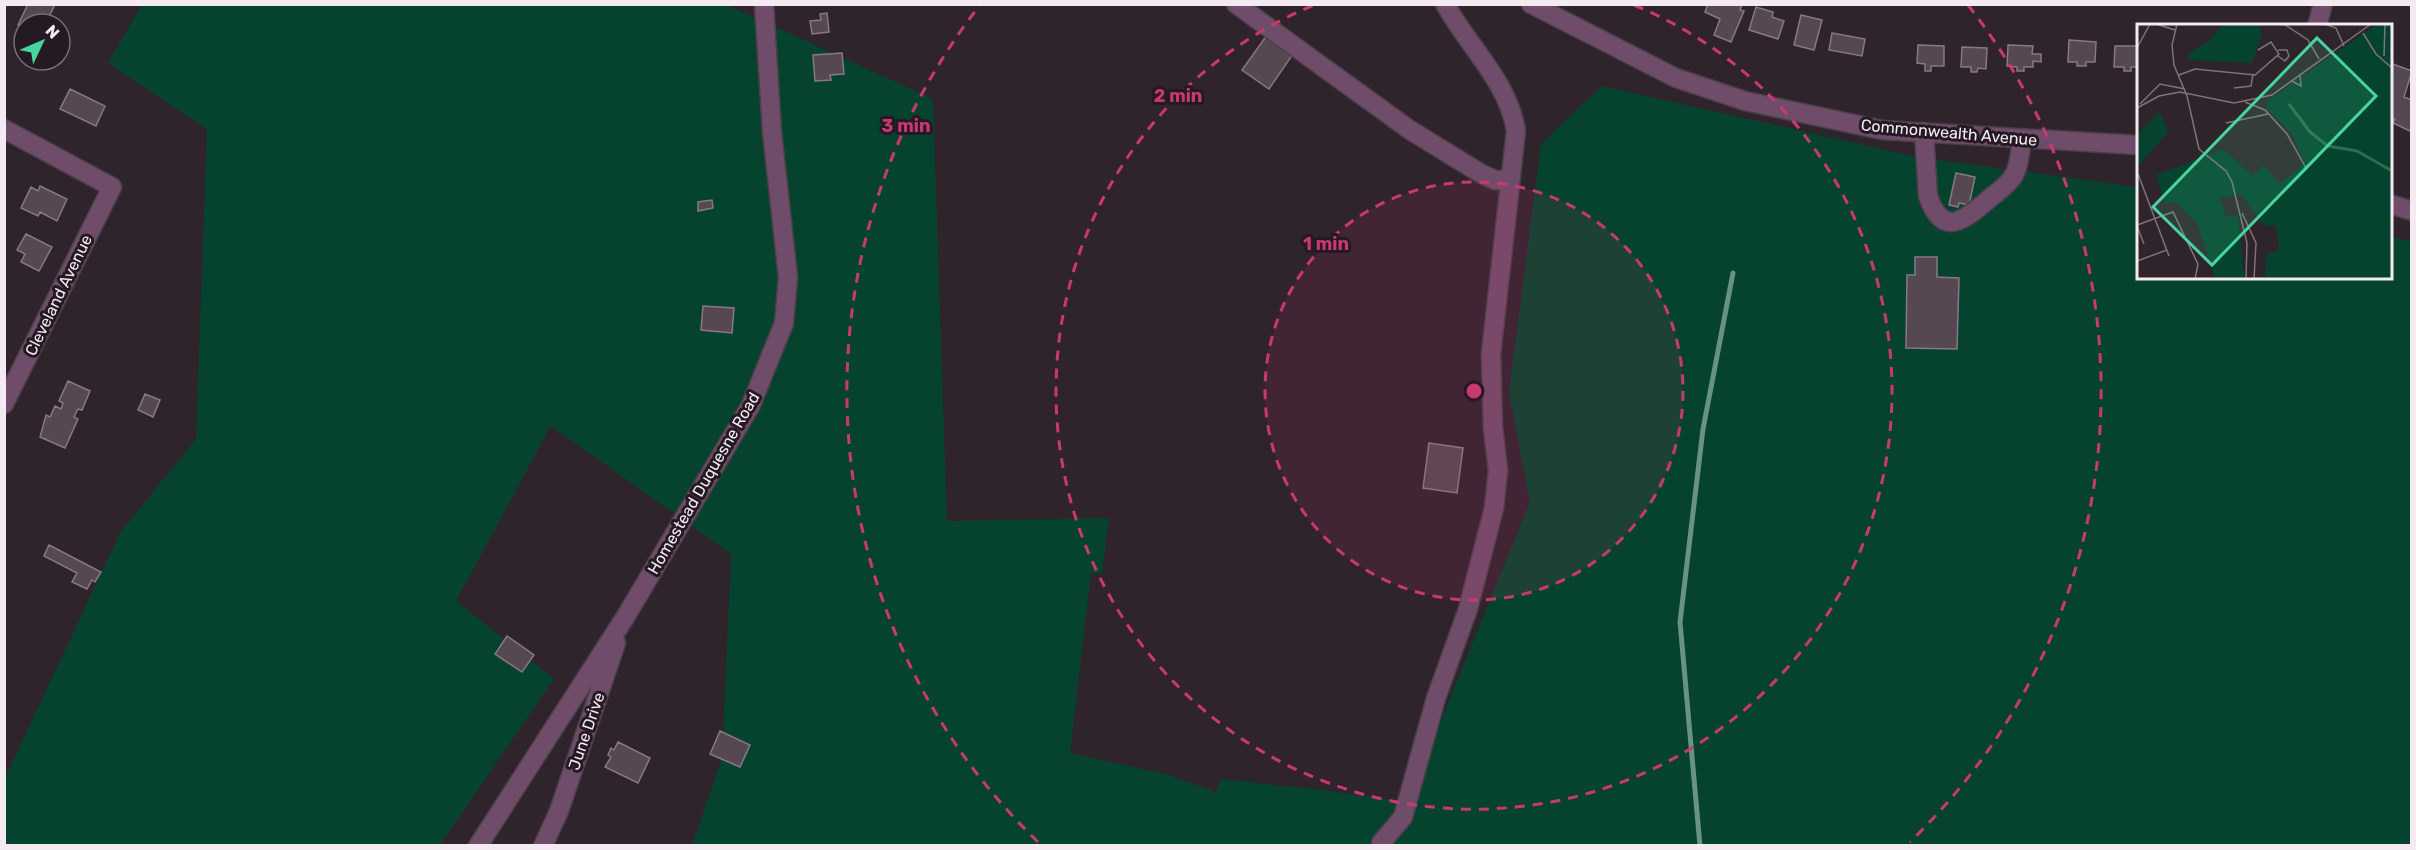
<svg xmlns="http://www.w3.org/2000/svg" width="2416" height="850" font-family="Rubik,sans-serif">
  <rect width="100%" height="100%" fill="#2f232c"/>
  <path fill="#06432e" d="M142,5H727L933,99L947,521L1109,518L1102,574L1091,573L1070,753L1165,774L1216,792L1220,779L1322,790L1408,802L1530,502L1509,392L1541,144L1602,86L1917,157L2138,187V278H2390L2391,236L2411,242V845H692L722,758L731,554L551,426L456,601L554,679L440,845L5,846V778L120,533L196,439L207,129L108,63Z"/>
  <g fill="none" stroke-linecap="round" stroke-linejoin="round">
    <path stroke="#689281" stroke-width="5" d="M1700,846L1680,622L1703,429L1733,273"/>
  </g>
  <path fill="#554852" stroke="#877984" stroke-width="1.5" d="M28,4H55L46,24H24V28L18,25Z
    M1708,4H1742L1740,10L1744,11L1731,42L1714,35L1720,19L1705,12Z
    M1756,7L1773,12L1772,17L1784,21L1778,39L1749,30Z
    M827,13L829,32L812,34L810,21L821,20L820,14Z
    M1801,15L1822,20L1814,50L1794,45Z
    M1832,33L1865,39L1862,56L1829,50Z
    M1267,35L1293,54L1269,89L1242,70Z
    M2069,40L2096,42L2095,62H2086V66H2077V62H2068Z
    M1918,45L1944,46V66H1931V71H1925V64L1917,63Z
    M2008,45L2033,46L2032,54H2041V62L2033,61V67H2024V71H2017V67L2007,66Z
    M2115,46H2138V67H2131V71H2124V67H2114Z
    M1962,47L1987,48L1986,69L1978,68L1977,72H1971V67H1961Z
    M842,53L844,74L830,75L831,80L815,81L813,55Z
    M2390,63L2412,71L2404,97L2412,100V132L2393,123L2395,119L2390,118Z
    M70,89L105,106L96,126L60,109Z
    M1956,173L1975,177L1969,205L1959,203L1958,207L1949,205Z
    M40,186L67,199L57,221L40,212L38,216L21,208L31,187L38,191Z
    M712,200L713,208L698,211V202Z
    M26,234L52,247L39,271L21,262L25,254L17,250Z
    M1915,257H1937V277L1959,278L1957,349L1906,348L1907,275H1915Z
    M703,306L734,308L732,333L701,330Z
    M68,381L90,391L82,410L78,409L74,417L78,419L65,448L40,437L46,415L50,417L55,406L61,409L63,403L59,401Z
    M145,394L160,400L153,417L138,410Z
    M1429,443L1463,448L1457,493L1423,488Z
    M49,545L101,572L95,582L92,580L87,589L72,582L77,573L44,556Z
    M507,636L534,655L522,672L495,654Z
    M720,731L750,745L740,767L710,754Z
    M618,742L650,758L638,783L605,767L611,757L608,755L611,748L614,750Z"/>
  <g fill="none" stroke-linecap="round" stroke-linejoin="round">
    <g stroke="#4b3f48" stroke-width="21">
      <path id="minor" d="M1236,4L1410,130L1480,173L1495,180H1509
        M1531,4L1676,78L1745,101L1882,130L2138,145
        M2317,26L2323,4
        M4,129L112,187L4,404
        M1924,132L1928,196C1943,240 1966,219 1990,198C1998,192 2009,184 2014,175C2020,164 2020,151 2022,139
        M2390,204L2412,211
        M1381,843L1403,817L1436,698L1468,609L1494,508L1498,470L1493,428L1491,354L1516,131C1509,83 1468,46 1445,4
        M478,846L626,616L751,405L784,323L788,277L772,132L764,4
        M543,846L559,811L616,643"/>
    </g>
    <use href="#minor" stroke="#6f4c69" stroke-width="18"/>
  </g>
  <circle cx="1474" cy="391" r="209" fill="#ca3872" fill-opacity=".12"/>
  <g fill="none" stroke="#ca3872" stroke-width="3" stroke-dasharray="10 8">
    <circle cx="1474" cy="391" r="209"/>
    <path d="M1634 5A418 418 0 1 1 1314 5"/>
    <path d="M1038 842A627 627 0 0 1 980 5M1968 5A627 627 0 0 1 1910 842"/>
  </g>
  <g text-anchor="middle" stroke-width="6" stroke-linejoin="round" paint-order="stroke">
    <g font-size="16" fill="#f4ebf2" stroke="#251923">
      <text transform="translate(1949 132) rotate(5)" y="6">Commonwealth Avenue</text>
      <text transform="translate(58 295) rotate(-64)" y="6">Cleveland Avenue</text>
      <text transform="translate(703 483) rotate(-60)" y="6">Homestead Duquesne Road</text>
      <text transform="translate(586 731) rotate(-71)" y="6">June Drive</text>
    </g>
  </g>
  <g transform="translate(2137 24)">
    <rect width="255" height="255" fill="#2f232c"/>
    <path d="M86,0H122L125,10L115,39L52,36V29L72,17ZM240,0H255V255H128L129,230L142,226L139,201L127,202L104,170L83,174L89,192L101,191L107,251L106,255H78L60,199L39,178L28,180L19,151L86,125L116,152L127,141L141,159L153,152L167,139L155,110L130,85V77ZM23,88L31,108L0,143V110Z" fill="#06432e"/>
    <path fill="none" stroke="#2c6c51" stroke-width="3" d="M152,80L173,108L191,122L220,127L255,147"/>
    <path fill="none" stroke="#7e737b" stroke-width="1.5" d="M19,0L38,6M40,0L35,21L37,41L50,72L62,125L89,147L95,158L110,219L109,255M147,0L171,16L182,35M188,0L199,4L207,22M226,9L239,30L255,44M0,24L13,0M141,32L148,37L152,32L150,26H141M247,32L248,0M42,51L58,45L118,51L142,30L134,18L121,26M155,57L164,62L163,51M97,64L114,62L116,50M108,78L128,86L150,110L169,144M3,80L23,60L48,65M0,84L22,72L43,68L97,79L135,71L234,0M89,99L131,90M1,150L32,232M105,189L119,219L117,255M0,201L36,188L61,240L58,255M0,202L7,220M0,237L30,226"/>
    <path fill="#48d49d" fill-opacity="0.15" stroke="#48d49d" stroke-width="3" d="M180,14L239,72L75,241L16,183Z"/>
    <rect width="255" height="255" fill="none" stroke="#f4ebf2" stroke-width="3"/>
  </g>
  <circle cx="1474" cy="391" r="9" fill="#ca3872" stroke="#251923" stroke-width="3"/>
  <g font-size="18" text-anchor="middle" font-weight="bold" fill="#ca3872" stroke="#251923" stroke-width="6" stroke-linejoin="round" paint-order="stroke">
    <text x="1178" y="102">2 min</text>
    <text x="906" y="132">3 min</text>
    <text x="1326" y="250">1 min</text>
  </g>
  <rect width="2416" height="850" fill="none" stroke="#f4ebf2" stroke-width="12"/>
  <g transform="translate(42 42) rotate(46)"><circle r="28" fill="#251923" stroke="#786d76" stroke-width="1.5"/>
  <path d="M0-4.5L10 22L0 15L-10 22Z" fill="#48d49d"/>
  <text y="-9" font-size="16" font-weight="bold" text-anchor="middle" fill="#f4ebf2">N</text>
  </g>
</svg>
